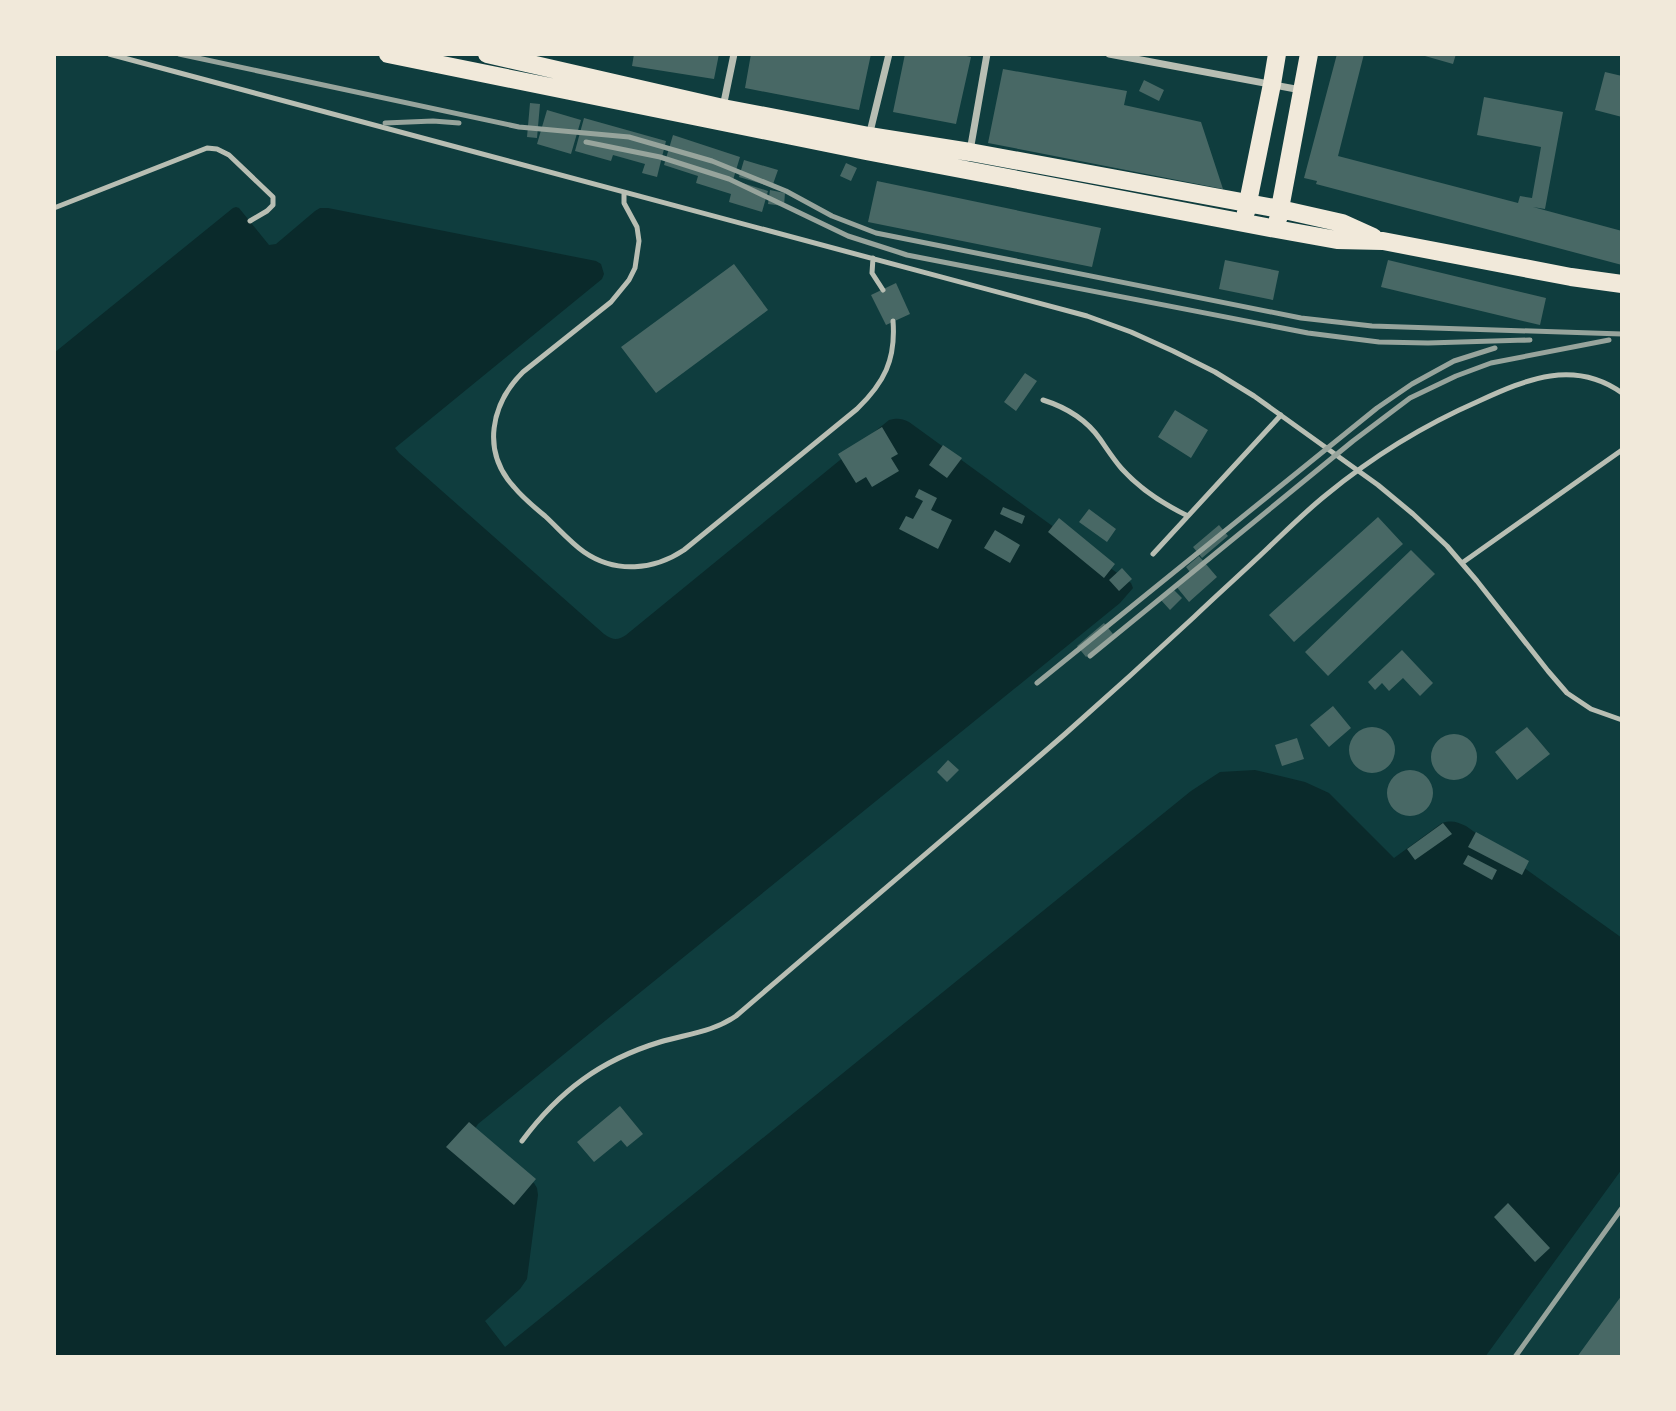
<svg xmlns="http://www.w3.org/2000/svg" width="1676" height="1411" font-family="Poppins,sans-serif">
  <rect width="100%" height="100%" fill="#0f3d3e"/>
  <path fill="#0a2a2b" d="M236,207L239,208L269,245L276,244L315,211L320,208H328L596,261L601,264L604,274L602,279L395,448L399,453L604,634C613,640 617,641 626,635L889,420C897,418 901,418 909,422L1131,583L1133,588L1120,603L478,1124L474,1130L477,1141L534,1183L537,1188L538,1195L527,1279L520,1289L485,1321L505,1347L1191,791L1220,772L1255,770L1305,782L1329,793L1394,858L1442,823C1452,820 1457,822 1466,826L1622,938V1169L1485,1357H54V353L233,208Z"/>
  <path fill="#486865" d="M634,54H719L714,79L632,66Z
    M751,54H871L859,110L745,88Z
    M905,54H958L971,57L956,124L893,112Z
    M1337,54H1364L1338,156L1518,203L1520,196L1532,198L1541,147L1477,135L1484,97L1563,112L1545,209L1533,207L1622,231V265L1316,184L1317,181L1304,178Z
    M1418,54H1456L1453,64Z
    M1003,69L1127,91L1124,105L1201,122L1223,189L988,143Z
    M1605,72L1622,76V117L1595,110Z
    M1144,80L1164,90L1159,101L1139,91Z
    M530,103L540,104L537,138L527,137Z
    M547,110L581,120L571,154L537,144Z
    M584,118L666,141L657,177L642,173L645,164L613,155L611,161L575,151Z
    M673,135L740,157L733,180L768,191L762,212L729,202L731,194L696,183L698,176L664,165Z
    M744,160L778,170L772,187L739,177Z
    M846,163L857,168L851,181L840,176Z
    M877,181L1101,228L1092,267L868,222Z
    M770,190L785,193L784,206L768,204Z
    M1225,260L1279,271L1273,300L1219,289Z
    M1388,260L1546,298L1540,325L1381,287Z
    M734,264L768,310L656,393L621,347Z
    M896,283L910,314L886,325L871,295Z
    M1025,373L1037,381L1016,411L1004,402Z
    M1175,410L1208,430L1191,458L1158,437Z
    M882,427L898,454L891,458L899,471L872,487L866,477L856,483L838,454Z
    M943,445L962,458L947,478L929,465Z
    M919,489L937,498L931,510L952,520L938,549L899,529L906,516L913,519L923,501L915,497Z
    M1003,507L1025,516L1022,524L1000,514Z
    M1089,509L1116,529L1107,542L1079,522Z
    M1378,517L1403,544L1294,642L1269,615Z
    M1059,518L1115,564L1104,578L1048,532Z
    M1219,525L1228,536L1202,558L1193,547Z
    M995,530L1020,545L1010,563L984,548Z
    M1411,550L1435,574L1328,676L1305,652Z
    M1199,556L1217,577L1189,602L1175,585L1190,572L1186,567Z
    M1122,568L1132,579L1119,591L1109,580Z
    M1172,588L1182,598L1170,610L1160,599Z
    M1104,623L1113,634L1086,657L1077,646Z
    M1402,650L1433,683L1420,696L1403,678L1389,691L1382,683L1375,690L1368,682Z
    M1333,706L1351,728L1329,747L1310,725Z
    M1349 750a23 23 0 1 1 46 0a23 23 0 1 1-46 0Z
    M1527,727L1550,754L1517,780L1495,752Z
    M1431 757a23 23 0 1 1 46 0a23 23 0 1 1-46 0Z
    M1297,738L1304,759L1282,766L1275,745Z
    M948,760L959,770L947,782L937,772Z
    M1387 793a23 23 0 1 1 46 0a23 23 0 1 1-46 0Z
    M1443,823L1452,834L1415,860L1407,849Z
    M1476,832L1529,861L1522,875L1468,847Z
    M1468,855L1497,870L1492,880L1463,864Z
    M620,1106L643,1134L627,1147L621,1140L594,1162L577,1142Z
    M469,1122L536,1179L514,1205L446,1147Z
    M1508,1203L1550,1248L1535,1262L1494,1217Z
    M1622,1295V1357H1577Z"/>
  <g fill="none" stroke-linecap="round" stroke-linejoin="round">
    <path stroke="#b8beb3" stroke-width="5" d="M109,54L1087,316L1131,332L1173,351L1215,372L1254,396L1378,485L1413,514L1447,546L1477,581L1548,671L1567,693L1591,709L1622,720
      M624,192V203L637,227L639,241L635,268L629,280L611,302L523,372C491,404 481,451 514,487C523,498 534,507 545,516C558,528 570,542 584,552C616,574 654,570 684,550L857,409C884,383 896,360 893,321
      M54,208L207,148L217,149L229,155L273,197V205L267,211L250,221
      M873,258L872,273L883,290
      M1043,400C1065,407 1086,419 1100,439C1107,449 1114,460 1122,469C1141,490 1163,504 1188,516
      M1153,554L1281,415
      M1462,563L1622,450
      M522,1141C559,1091 601,1060 660,1042C687,1034 713,1032 736,1016C845,922 956,829 1065,734C1108,696 1151,657 1194,617C1218,594 1244,571 1268,548C1287,530 1306,511 1326,495C1372,457 1424,425 1479,401C1527,379 1574,359 1622,393"/>
    <path stroke="#b8beb3" stroke-width="7" d="M1109,54L1301,90
      M723,107L734,54
      M869,136L889,54
      M970,151L987,54"/>
    <path stroke="#f1e9da" stroke-width="18" d="M388,54L866,151L1276,229L1337,240L1383,241L1571,277L1622,284
      M487,54L723,108L869,136L970,152L1280,209L1342,223L1373,237
      M1246,212L1272,84L1277,54
      M1278,219L1309,54"/>
    <path stroke="#97a49c" stroke-width="5" d="M179,54L519,127L629,137L712,161L786,191L832,216L876,233L1301,318L1372,326L1622,334
      M385,123L433,121L459,123
      M586,142L660,157L729,179L848,236L907,255L1308,333L1379,342L1428,343L1530,340
      M1090,656L1353,441L1410,398L1456,376L1491,363L1609,340
      M1037,683L1377,408L1412,384L1454,361L1495,348
      M1515,1357L1622,1208"/>
  </g>
  <rect width="1676" height="1411" fill="none" stroke="#f1e9da" stroke-width="112"/>
</svg>
